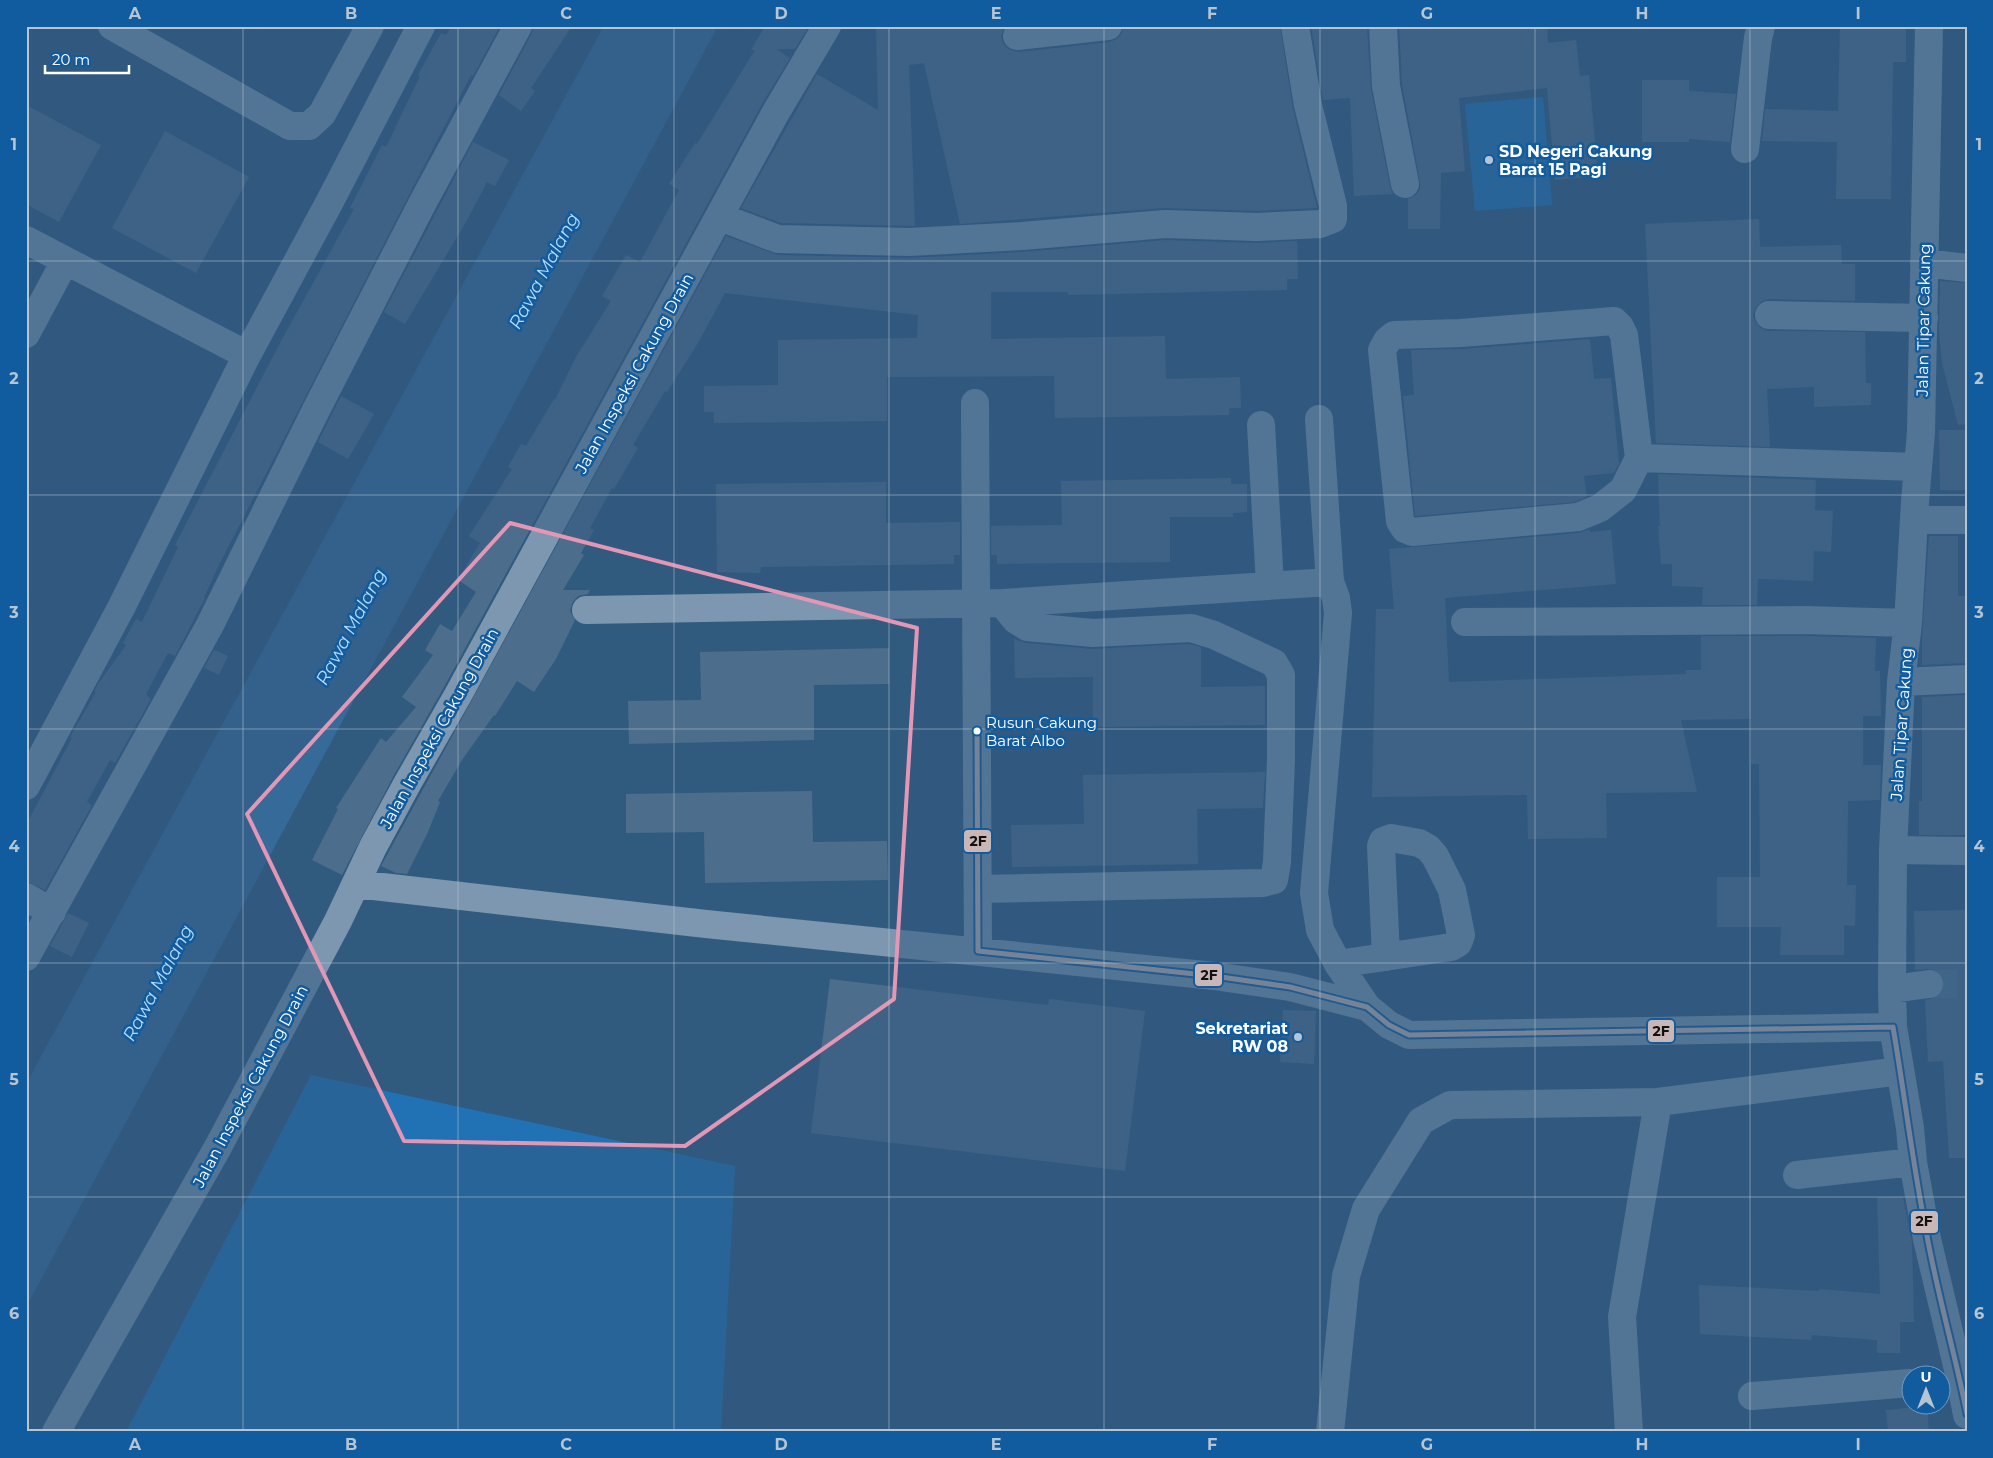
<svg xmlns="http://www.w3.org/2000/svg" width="1993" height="1458" font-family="Montserrat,sans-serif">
  <rect width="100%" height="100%" fill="#315a7f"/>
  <path fill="#2171b5" d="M1543,97L1552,205L1475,211L1465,104Z
    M311,1075L735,1166L721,1432H126Z"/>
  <path fill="#366a99" d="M604,26H718L26,1307V1084Z"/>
  <path fill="#4c6e8c" d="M452,26H500L473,76L471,75L408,197L221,561L204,597L205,598L175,656L168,653L146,694L151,699L115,763L110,760L87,802L92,805L45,890L26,881V825L72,738L70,737L96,692L94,691L98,684L126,645L123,643L136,619L142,622L178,547L175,545L281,341L354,209L350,208L382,145L386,147L420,76L418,75L441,33L446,35Z
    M534,26H572L531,88L535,91L521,111L499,95L532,33Z
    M765,26H809L795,49H776L790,58L762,104L444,687L393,777L342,875L312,860L338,809L336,808L381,738L386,742L416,707L402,697L433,655L425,650L440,624L452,631L476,592L458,580L480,543L469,536L512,469L508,467L521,444L526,446L554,399L555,400L576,357L611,301L602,296L626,255L640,262L679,190L669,184L695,143L697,144L755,50H751Z
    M876,26H1005L1001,37L1004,45L1010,50L1019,52L1110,42L1118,38L1122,33L1123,26H1128L1129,29L1162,26H1280L1293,109L1317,208L1257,211L1164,208L960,224L924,63L909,65L915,226L781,223L741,208L817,74L878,110Z
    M1311,26H1367L1371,89L1390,187L1393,194L1354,196L1350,98L1323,100Z
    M1399,26H1547L1548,43L1576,40L1580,76L1589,75L1598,176L1555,180L1547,88L1459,98L1465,171L1441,173L1440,229H1408V199L1416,195L1420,189V182L1402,84Z
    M1840,26H1906V62H1893L1891,199H1836L1837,142L1762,141L1765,109L1838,111Z
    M1642,80H1689V91L1736,94L1730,142L1689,139V142H1642Z
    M26,105L101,145L59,222L26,204Z
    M165,131L249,177L196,273L112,228Z
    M473,142L509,160L495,186L487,182L466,222L405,324L384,312Z
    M1759,219L1760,247L1841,245L1842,264H1855V301L1769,299L1762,301L1756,307L1753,315L1755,322L1761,328L1768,331L1865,332L1866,383H1871V405L1814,407V387L1767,389L1770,447L1656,443L1645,224Z
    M726,236L778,255L909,258L1023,252L1165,240L1256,243L1297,241L1298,279H1287V290L1068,295V292H991V339L1165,336L1166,379L1240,377L1241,408H1229V415L1055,418L1054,376L887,377V421L714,423V412H704V386L778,385V340L917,338L918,315L725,293L698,343L667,392L665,391L633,445L638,448L614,489L612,488L590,528L594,530L581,553L584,555L563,590H590L588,594L578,596L572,603L570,611L575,620L556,659L534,692L517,681L495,716L494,715L462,760L438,801L440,802L428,832L407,874L396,873L381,866Z
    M1940,281L1967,283V424L1958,425L1942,363L1939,332Z
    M1590,339L1594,379L1611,378L1619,464L1614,473L1584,476L1587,497L1574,502L1415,516L1403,396L1414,395L1411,350L1462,349Z
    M341,396L374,414L348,459L318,442Z
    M1939,430H1967V490H1940Z
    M1658,474L1816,480L1815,510L1833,511L1831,552L1814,551L1813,581L1758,579L1757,605H1702L1703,587L1672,586V564H1661L1658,526H1660Z
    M1231,478V484H1247V512L1233,513V517H1170V562L997,564V555H991V526L1062,525L1061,481Z
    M886,482V523L960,522V555H954V564L761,567L760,573L717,572L716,484Z
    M1590,529V532L1611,530L1616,584L1445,598L1449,682L1686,674V670H1701V636H1804L1876,638L1875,671H1880L1881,716H1863V765H1881L1880,800L1848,801L1847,885H1856L1855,926L1844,925V955H1780L1781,927H1717V877H1760L1759,764H1751V719L1681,720L1697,792L1606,793L1607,838L1528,839L1527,795L1372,797L1376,609H1394L1389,549L1579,533Z
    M1929,536H1958V596H1967V663L1922,665V638Z
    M1014,639L1026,643L1092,649L1189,644L1201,647V687L1265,686V725L1093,727V677L1015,678Z
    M889,648V684L814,685V740L629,744L628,701L701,700L700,652Z
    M214,650L228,656L219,675L204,668Z
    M1967,695V835H1919V801H1922V697Z
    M1265,772L1263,808L1197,809L1198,864L1012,867L1011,825L1084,824L1083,775Z
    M812,791L813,842L887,841L888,880L705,883L704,832L626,833V794Z
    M1967,910V1158H1949L1943,1061L1928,1062L1925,1000L1939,996L1943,990L1944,982L1942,975L1935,970L1927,969L1915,970L1914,911Z
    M68,913L89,923L72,957L50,946Z
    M830,979L1048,1005L1049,999L1145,1011L1125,1171L811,1133Z
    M1283,1010L1316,1011L1314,1064L1280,1062Z
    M1877,1197H1903L1912,1243L1914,1322H1900V1353H1877V1340L1812,1335L1811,1340L1700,1334L1699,1285L1819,1291V1289L1880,1294Z
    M1927,1406L1929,1432H1888L1886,1410Z"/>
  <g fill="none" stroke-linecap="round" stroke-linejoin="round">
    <path stroke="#507392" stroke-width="28" stroke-dasharray="28 14" stroke-linecap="butt" d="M1929,984H1967"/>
    <path stroke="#7c97af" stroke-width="28" d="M112,26L290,126H309L322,114L370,26
      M1383,26L1386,86L1405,184
      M1929,26L1921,432L1915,502L1908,623L1901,682L1893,850L1892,989L1893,1027L1910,1128L1913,1162L1927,1239L1960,1378L1967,1415
      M1017,36L1108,26
      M1745,149L1758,38L1761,26
      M720,217L778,239L909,242L1022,236L1165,224L1257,227L1320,224L1333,219V206L1308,105L1295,26
      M26,240L247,355
      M1924,263L1967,268
      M1769,315L1924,318
      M26,334L65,261
      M975,403L978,951
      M1319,419L1330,582L1336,598L1338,613L1314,893L1320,930L1338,964L1367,1007L1389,1025L1409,1035L1893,1027
      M1261,425L1270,585
      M1639,458L1623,490L1600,508L1578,517L1412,532L1405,529L1400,521L1382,350L1387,341L1394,335L1461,333L1614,321L1620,327L1624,335L1639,458L1917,467
      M1914,520H1967
      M586,610L1002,603L1330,582
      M1465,622L1804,620L1908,623
      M1901,682L1967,679
      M26,786L122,606L247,355L329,203L421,26
      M1893,850L1967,851
      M356,884L706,924L1214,976L1290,987L1367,1007
      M978,889L1263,883L1274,880L1277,862L1281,759V675L1274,663L1214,635L1191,628L1093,633L1027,627L1016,620L1002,603
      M26,897L52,912
      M26,957L210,625L316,410L422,204L518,26
      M1338,964L1451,947L1458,943L1461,935L1452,890L1435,856L1428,848L1419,843L1391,838L1383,841L1381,846L1386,957
      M1892,989L1929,984
      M1797,1175L1913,1162
      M1752,1396L1910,1383
      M56,1432L218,1147L338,921L373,847L407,784L458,695L776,112L827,26
      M1330,1432L1346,1276L1366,1209L1421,1121L1450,1105L1658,1102L1900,1071
      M1629,1432L1622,1317L1658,1102"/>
    <g stroke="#115c9f" stroke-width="9">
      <path id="bus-1" d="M977,731L978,951
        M978,951L1214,976L1290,987L1367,1007L1389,1025L1409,1035L1893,1027
        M1893,1027C1905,1097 1913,1167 1927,1236C1938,1296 1955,1354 1967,1414"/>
    </g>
    <use href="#bus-1" stroke="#c8b7b6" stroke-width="5"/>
  </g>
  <path d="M0 0H1993V1458H0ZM510,523L917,628L894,999L685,1146L404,1141L247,814Z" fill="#315a7f" fill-opacity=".55" fill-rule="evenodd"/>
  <path fill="none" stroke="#e497b5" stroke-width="4" stroke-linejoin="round" d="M510,523L917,628L894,999L685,1146L404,1141L247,814Z"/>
  <path fill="none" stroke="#b7c5d2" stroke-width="1" stroke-opacity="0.55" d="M243,26V1432M458,26V1432M674,26V1432M889,26V1432M1104,26V1432M1320,26V1432M1535,26V1432M1750,26V1432M26,261H1967M26,495H1967M26,729H1967M26,963H1967M26,1197H1967"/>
  <g fill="#b7c5d2" stroke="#115c9f" stroke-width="2">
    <circle cx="1489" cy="160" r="5"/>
    <circle cx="1298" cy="1037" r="5"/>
  </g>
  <circle fill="#fff" stroke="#115c9f" stroke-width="2" cx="977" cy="731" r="4.5"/>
  <g text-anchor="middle" stroke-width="5" stroke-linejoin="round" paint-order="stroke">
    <g font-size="15" fill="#fff" stroke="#115c9f" text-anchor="start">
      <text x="986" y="728">Rusun Cakung<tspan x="986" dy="18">Barat Albo</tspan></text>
    </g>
    <g font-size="16" font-weight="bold" fill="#fff" stroke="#115c9f" text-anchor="start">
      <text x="1499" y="157">SD Negeri Cakung<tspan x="1499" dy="18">Barat 15 Pagi</tspan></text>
      <text x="1288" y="1034" text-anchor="end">Sekretariat<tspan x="1288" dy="18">RW 08</tspan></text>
    </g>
    <g font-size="16" fill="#fff" stroke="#115c9f">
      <text transform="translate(1923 320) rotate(-89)" y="6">Jalan Tipar Cakung</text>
      <text transform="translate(634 373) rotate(-61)" y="6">Jalan Inspeksi Cakung Drain</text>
      <text transform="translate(1901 724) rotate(-86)" y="6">Jalan Tipar Cakung</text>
      <text transform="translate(439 728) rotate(-61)" y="6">Jalan Inspeksi Cakung Drain</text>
      <text transform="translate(250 1086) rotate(-62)" y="6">Jalan Inspeksi Cakung Drain</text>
    </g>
    <g font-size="18" font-style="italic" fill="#b5dcfb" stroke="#115c9f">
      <text transform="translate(544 271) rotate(-62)" y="6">Rawa Malang</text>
      <text transform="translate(351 627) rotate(-62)" y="6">Rawa Malang</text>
      <text transform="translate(158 983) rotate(-62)" y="6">Rawa Malang</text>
    </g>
  </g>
  <g stroke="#115c9f" stroke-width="2">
    <rect x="963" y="829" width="29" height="24" rx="5" fill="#c8b7b6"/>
    <rect x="1194" y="963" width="29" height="24" rx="5" fill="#c8b7b6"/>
    <rect x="1647" y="1019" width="28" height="24" rx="5" fill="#c8b7b6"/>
    <rect x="1910" y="1210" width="29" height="24" rx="5" fill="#c8b7b6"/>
  </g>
  <g font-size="14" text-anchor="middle" font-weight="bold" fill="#111">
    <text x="978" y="846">2F</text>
    <text x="1209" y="980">2F</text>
    <text x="1661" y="1036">2F</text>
    <text x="1924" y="1226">2F</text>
  </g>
  <rect width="1993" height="1458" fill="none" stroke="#115c9f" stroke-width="55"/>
  <g transform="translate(1926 1390)"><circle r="24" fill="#115c9f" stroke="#709dc5"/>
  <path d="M0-4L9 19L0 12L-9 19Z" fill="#b7c5d2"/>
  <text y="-8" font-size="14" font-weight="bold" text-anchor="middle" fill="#ffffff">U</text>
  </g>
  <path d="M45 65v8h84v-8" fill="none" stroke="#ffffff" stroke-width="2.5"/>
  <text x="52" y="65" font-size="15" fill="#ffffff" stroke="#115c9f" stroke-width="4" paint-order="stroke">20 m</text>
  <rect x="28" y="28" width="1938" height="1402" fill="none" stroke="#b7c5d2" stroke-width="2"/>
  <g font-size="16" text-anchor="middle" font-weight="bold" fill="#b7c5d2">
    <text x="135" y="19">A</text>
    <text x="351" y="19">B</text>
    <text x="566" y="19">C</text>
    <text x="781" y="19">D</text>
    <text x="996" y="19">E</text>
    <text x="1212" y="19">F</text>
    <text x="1427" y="19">G</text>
    <text x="1642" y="19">H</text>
    <text x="1858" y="19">I</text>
    <text x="14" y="150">1</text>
    <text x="1979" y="150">1</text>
    <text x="14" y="384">2</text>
    <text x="1979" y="384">2</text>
    <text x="14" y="618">3</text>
    <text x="1979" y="618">3</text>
    <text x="14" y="852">4</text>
    <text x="1979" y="852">4</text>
    <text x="14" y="1085">5</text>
    <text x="1979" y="1085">5</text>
    <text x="14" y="1319">6</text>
    <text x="1979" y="1319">6</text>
    <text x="135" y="1450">A</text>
    <text x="351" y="1450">B</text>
    <text x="566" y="1450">C</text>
    <text x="781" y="1450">D</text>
    <text x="996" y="1450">E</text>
    <text x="1212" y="1450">F</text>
    <text x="1427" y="1450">G</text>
    <text x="1642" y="1450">H</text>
    <text x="1858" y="1450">I</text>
  </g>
</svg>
